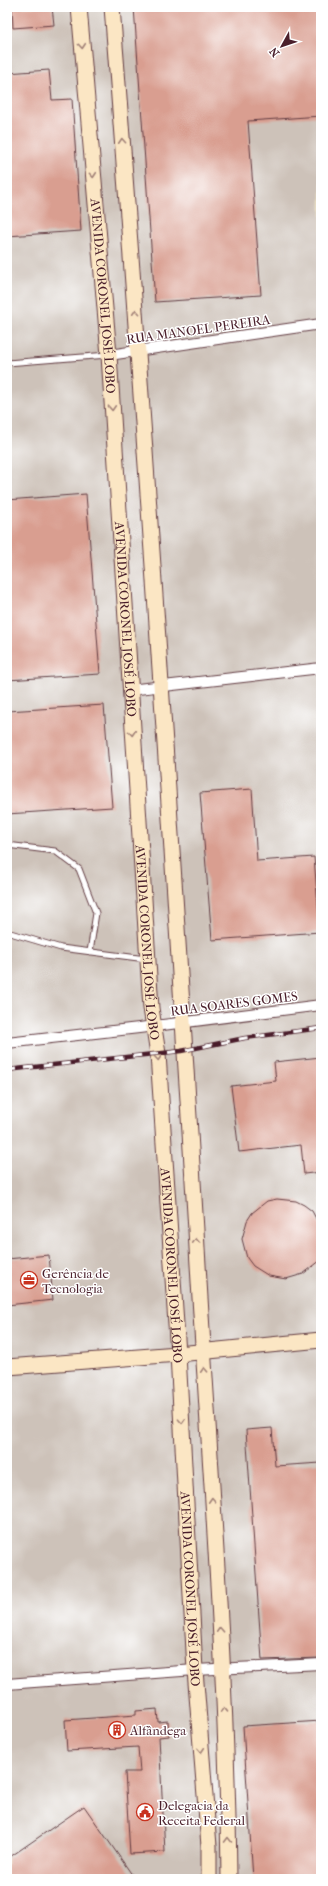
<svg xmlns="http://www.w3.org/2000/svg" width="328" height="1886" font-family="'IM FELL French Canon',serif">
  <rect width="100%" height="100%" fill="#fff"/>
  <filter id="ink" filterUnits="userSpaceOnUse"><feTurbulence type="fractalNoise" baseFrequency=".025" numOctaves="2"/><feDisplacementMap in="SourceGraphic" scale="8" xChannelSelector="R" yChannelSelector="G"/><feConvolveMatrix kernelMatrix="1 2 1 2 8 2 1 2 1" color-interpolation-filters="sRGB"/></filter>
  <filter id="wash" filterUnits="userSpaceOnUse"><feTurbulence type="fractalNoise" baseFrequency=".012" numOctaves="4" result="noise"/><feDisplacementMap in="SourceGraphic" scale="16" xChannelSelector="R" yChannelSelector="G"/><feGaussianBlur stdDeviation="0.9" result="paint"/><feColorMatrix in="noise" values="0 0 0 0 0 0 0 0 0 0 0 0 0 0 0 0 0 1.4 0 .05"/><feComposite in="paint" operator="in"/></filter>
  <g filter="url(#wash)">
    <rect width="100%" height="100%" fill="#ede2c2"/>
    <path fill="#cdc2b9" d="M7,7H321V1879H7Z"/>
    <g id="blocks">
      <path fill="#d99e90" d="M12,7H52L54,25L13,28Z
        M134,7H321V116L248,121L261,295L155,302Z
        M49,70L52,100L72,99L81,231L7,236V73Z
        M86,494L100,674L7,680V500Z
        M104,705L112,807L7,814V711Z
        M252,789L257,861L314,857L320,932L212,940L200,793Z
        M321,1057V1172L304,1174L301,1145L239,1152L231,1086L276,1081L274,1062Z
        M277,1199L296,1201L304,1205L312,1211L321,1228V1260L303,1274L286,1279L269,1276L253,1266L247,1258L242,1239L247,1221L252,1213L267,1201Z
        M49,1255L53,1300L7,1305V1259Z
        M272,1428L275,1466L321,1463V1658L262,1660L246,1430Z
        M157,1709L158,1722L168,1721L169,1736L159,1737L165,1852L130,1854L125,1772H140L138,1747L67,1751L65,1720L136,1715V1711Z
        M321,1721V1879H253L243,1726Z
        M84,1806L135,1879H7V1859Z"/>
    </g>
  </g>
  <g filter="url(#ink)">
    <use href="#blocks" fill-opacity="0" stroke="#623c42" stroke-width="1"/>
    <g fill="none" stroke-linecap="round" stroke-linejoin="round">
      <g stroke="#623c42" stroke-width="7">
        <path id="lane" d="M7,363L108,355
          M7,845L55,851L79,869L96,913L90,952
          M7,932L61,948L146,959"/>
      </g>
      <g stroke="#623c42" stroke-width="12">
        <path id="street" d="M109,355L321,324
          M129,690L321,668
          M7,1043L139,1028L321,1005
          M7,1684L195,1670L321,1664"/>
      </g>
      <g stroke="#623c42" stroke-width="17">
        <g id="secondary">
          <path id="s1" d="M79,7L109,355L151,1008L158,1054L178,1354L195,1670L209,1846V1879"/>
          <path d="M112,7C144,414 171,822 196,1230C208,1446 227,1662 229,1879"/>
          <path d="M7,1367L178,1354L321,1340"/>
        </g>
      </g>
      <use href="#lane" stroke="#fff" stroke-width="5"/>
      <use href="#street" stroke="#fff" stroke-width="10"/>
      <use href="#secondary" stroke="#fbe6c4" stroke-width="15"/>
      <g stroke="#4a1f2b" stroke-width="4.5">
        <path id="rail" d="M7,1070L181,1051L245,1038L321,1028"/>
      </g>
      <use href="#rail" stroke="#fff" stroke-width="3" stroke-dasharray="9" stroke-linecap="butt"/>
    </g>
    <defs><path id="oneway-chevron" d="M-2-3.5L2.5 0L-2 3.5" fill="none" stroke-width="1.6" stroke-linecap="round" stroke-linejoin="round"/></defs>
    <g stroke="#a28278">
      <use href="#oneway-chevron" transform="translate(82 46) rotate(85)"/>
      <use href="#oneway-chevron" transform="translate(122 141) rotate(-94)"/>
      <use href="#oneway-chevron" transform="translate(93 175) rotate(85)"/>
      <use href="#oneway-chevron" transform="translate(136 312) rotate(-94)"/>
      <use href="#oneway-chevron" transform="translate(112 408) rotate(87)"/>
      <use href="#oneway-chevron" transform="translate(132 733) rotate(86)"/>
      <use href="#oneway-chevron" transform="translate(158 1058) rotate(85)"/>
      <use href="#oneway-chevron" transform="translate(196 1241) rotate(-93)"/>
      <use href="#oneway-chevron" transform="translate(204 1370) rotate(-93)"/>
      <use href="#oneway-chevron" transform="translate(182 1421) rotate(87)"/>
      <use href="#oneway-chevron" transform="translate(212 1500) rotate(-93)"/>
      <use href="#oneway-chevron" transform="translate(220 1630) rotate(-93)"/>
      <use href="#oneway-chevron" transform="translate(224 1710) rotate(-92)"/>
      <use href="#oneway-chevron" transform="translate(201 1750) rotate(86)"/>
      <use href="#oneway-chevron" transform="translate(228 1840) rotate(-91)"/>
    </g>
  </g>
  <defs>
    <g id="office-ring" transform="scale(0.9)"><circle r="9.5" fill="#fff" stroke="#c8321e" stroke-width="1.5"/><path d="M-6-3h4V-5.5h4V-3h4V5H-6ZM-1-4.5V-3h2v-1.5ZM-6 0V1H6V0Z" fill="#c8321e"/></g>
    <g id="building-ring" transform="scale(0.9)"><circle r="9.5" fill="#fff" stroke="#c8321e" stroke-width="1.5"/><path d="M-4-6H4V6H1V3H-1V6H-4ZM-2.5-4.3h1.7v1.8h-1.7ZM.8-4.3h1.7v1.8H.8ZM-2.5-1h1.7V.8h-1.7ZM.8-1h1.7V.8H.8Z" fill="#c8321e"/></g>
    <g id="civic-ring" transform="scale(0.9)"><circle r="9.5" fill="#fff" stroke="#c8321e" stroke-width="1.5"/><path d="M-.6-6.5H3V-4.5H.6V-3L4-1V1h2V6H-6V1h2V-1L-.6-3ZM-1.2 2.5V6h2.4V2.5Z" fill="#c8321e"/></g>
  </defs>
  <g fill-rule="evenodd">
    <use href="#office-ring" x="29" y="1280"/>
    <use href="#building-ring" x="117" y="1730"/>
    <use href="#civic-ring" x="145" y="1812"/>
  </g>
  <g text-anchor="middle" stroke-width="3" stroke-linejoin="round" paint-order="stroke">
    <g font-size="13" fill="#4a1f2b" stroke="#fff">
      <text dy="5" stroke="none"><textPath href="#s1" startOffset="290">AVENIDA CORONEL JOSÉ LOBO</textPath></text>
      <text transform="translate(198 329) rotate(-8)" y="5">RUA MANOEL PEREIRA</text>
      <text dy="5" stroke="none"><textPath href="#s1" startOffset="614">AVENIDA CORONEL JOSÉ LOBO</textPath></text>
      <text dy="5" stroke="none"><textPath href="#s1" startOffset="938">AVENIDA CORONEL JOSÉ LOBO</textPath></text>
      <text transform="translate(234 1003) rotate(-7)" y="5">RUA SOARES GOMES</text>
      <text dy="5" stroke="none"><textPath href="#s1" startOffset="1262">AVENIDA CORONEL JOSÉ LOBO</textPath></text>
      <text dy="5" stroke="none"><textPath href="#s1" startOffset="1586">AVENIDA CORONEL JOSÉ LOBO</textPath></text>
    </g>
    <g font-size="13" fill="#4a1f2b" stroke="#fff" text-anchor="start">
      <text x="42" y="1278">Gerência de<tspan x="42" dy="15">Tecnologia</tspan></text>
      <text x="130" y="1735">Alfândega</text>
      <text x="158" y="1810">Delegacia da<tspan x="158" dy="15">Receita Federal</tspan></text>
    </g>
  </g>
  <rect width="328" height="1886" fill="none" stroke="#fff" stroke-width="24"/>
  <g transform="translate(282 46) rotate(230)" stroke="#ffffff" stroke-width="3" paint-order="stroke">
  <path d="M0-3L7 15L0 10L-7 15Z" fill="#4a1f2b"/>
  <text y="-6" font-size="11" font-weight="bold" text-anchor="middle" fill="#4a1f2b">N</text>
  </g>
</svg>
